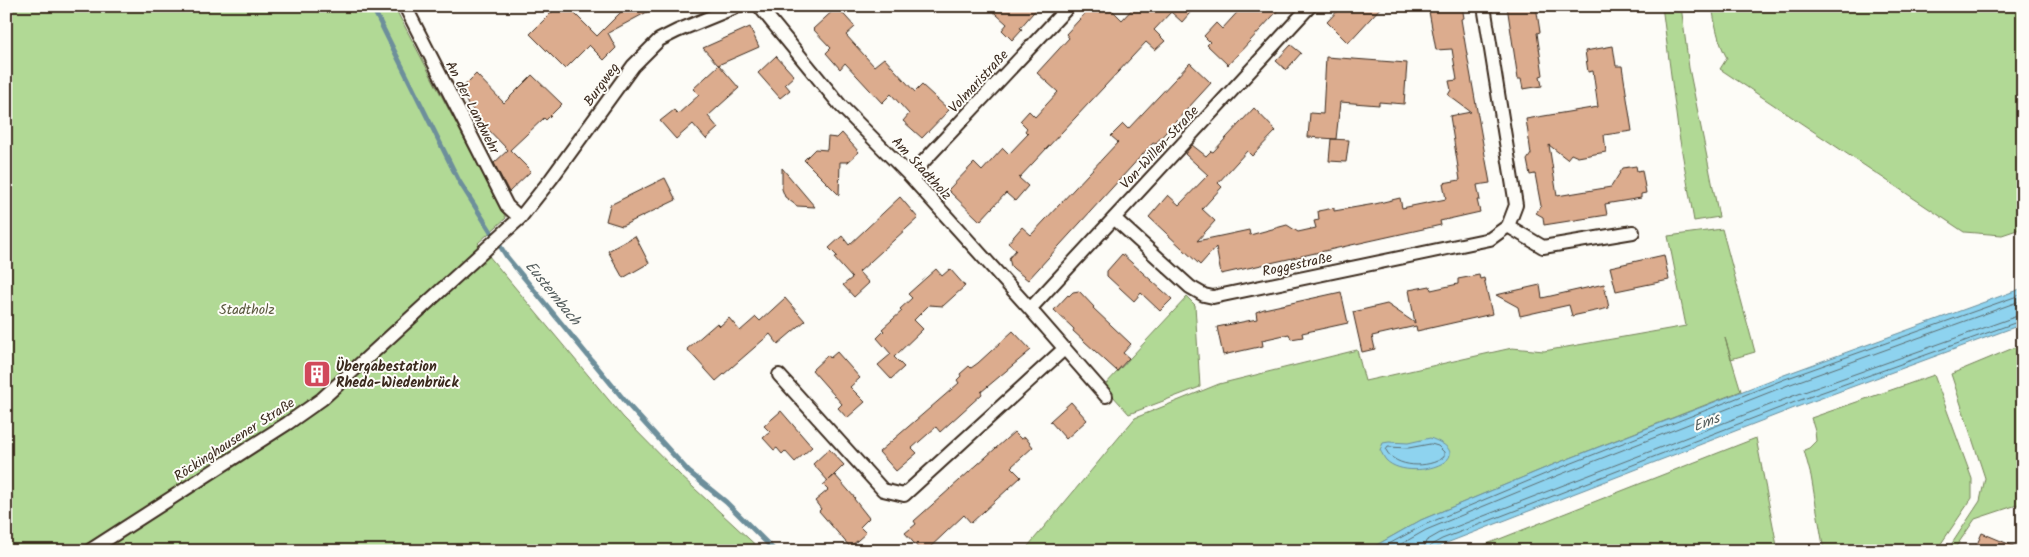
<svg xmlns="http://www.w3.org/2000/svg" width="2029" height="557" font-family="Kalam,sans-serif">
  <rect width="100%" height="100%" fill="#fdfcf7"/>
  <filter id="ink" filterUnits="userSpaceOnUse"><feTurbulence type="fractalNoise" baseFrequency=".02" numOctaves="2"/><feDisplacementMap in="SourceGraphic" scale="10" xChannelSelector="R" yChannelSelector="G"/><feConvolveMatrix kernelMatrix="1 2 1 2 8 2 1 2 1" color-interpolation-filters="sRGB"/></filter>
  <g filter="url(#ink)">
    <path fill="#b1d995" stroke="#76825a" d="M6,6H394L506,218L478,243L623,417L681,476L762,551H6Z
      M1662,6H1681L1689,68L1719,217L1694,221L1678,129Z
      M1712,6H2023V228L2002,235L1964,232L1720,69L1727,58C1718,42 1715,24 1712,6Z
      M1722,229L1755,352L1731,359L1725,338L1741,391L1555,464L1421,520L1366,551H1024L1135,418L1219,384L1357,350L1365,381L1512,348L1544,351L1686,326L1668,236Z
      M1187,297L1195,305L1200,387L1129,414L1104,386Z
      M2023,344V503L1975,519L1953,551H1947L1980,501L1985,478L1951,374Z
      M1934,375L1972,479V498L1936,551H1824L1811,476L1804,450L1809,448L1816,441L1815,431L1811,418Z
      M1756,438L1778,551H1473L1487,544Z"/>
    <path fill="#8ed3ef" stroke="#6d8f9b" d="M2023,288V324L1797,407L1444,544L1430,551H1366L1421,520L1555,464L1784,375Z
      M1430,438C1486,458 1409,484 1386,460C1384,458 1382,453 1380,450L1383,443L1389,442L1408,443Z"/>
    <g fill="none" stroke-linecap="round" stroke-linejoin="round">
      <path stroke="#5c6e72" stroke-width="1" d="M1431,444L1438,446L1444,452V457C1429,469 1395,468 1386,450L1388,447L1408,448Z
        M1376,551L1424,525L1557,469L1785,379L2023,294
        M1389,551L1426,530L1559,475L1788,385L2023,300
        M1423,551L1426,541L1440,533L1793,396L2023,314
        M1429,551L1431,545L1442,539L1795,402L2023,320"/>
      <path stroke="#6d8f9b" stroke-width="5" d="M372,6L459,181L507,257L630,407L689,472L726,502L775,551"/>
    </g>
    <path fill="#dcac8e" stroke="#3b2a1e" d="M558,6H567L597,36L621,12L617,6H658L608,33L616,48L604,60L589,45L565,69L530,34Z
      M987,6H1039L1020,28L1022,29L1012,40L1002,30L1007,24Z
      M1092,6H1108L1122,20L1135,6H1196L1182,22L1171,12L1154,30L1165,41L1155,50L1146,42L1019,178L1028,186L1015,201L1006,193L980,221L948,190L974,163L982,171L1003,148L1009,154L1028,134L1025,131L1027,128L1020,121L1029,111L1035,117L1058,92L1037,73L1069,38L1066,34Z
      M1243,6H1282L1228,65L1207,45L1210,42L1204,36L1216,23L1222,29Z
      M1342,6H1382L1348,43L1327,22Z
      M1428,6H1462L1464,18L1461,19L1466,49L1490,183L1477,185L1480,200H1477L1480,212L1440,221L1441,225L1221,274L1216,247L1200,265L1149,217L1168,195L1179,205L1208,175L1185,154L1192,145L1206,156L1211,151L1213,152L1254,108L1276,131L1252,156L1247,151L1218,183L1222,187L1202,209L1215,221L1197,241L1249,230L1250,235L1287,225L1298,232L1316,228L1314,221L1319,220L1318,211L1334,208V211L1375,204L1400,198L1402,208L1446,199L1443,183L1460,180L1450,116L1471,112L1448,95L1451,90L1449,81L1457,80L1452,49L1436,50Z
      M1507,6H1536L1540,32L1537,33L1543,75L1540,76L1542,86L1523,89L1521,79H1518Z
      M837,7L855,27L846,35L874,66L884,58L915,92L922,85L949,110L922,138L903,121L909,114L891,94L882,103L845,63L840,69L826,53L831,48L813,29Z
      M750,27L759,47L718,65L703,48Z
      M1291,45L1301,53L1286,70L1276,61Z
      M1613,46L1616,66H1622L1632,131L1604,135L1606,152L1578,157L1571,154L1567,159L1549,145L1557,196L1611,187L1623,168L1636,166L1637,171L1642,170L1646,193L1641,194V198L1605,204L1607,215L1544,225L1543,217L1536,213L1541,206L1535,174L1530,175L1527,160L1531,154L1526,119L1598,107L1593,71L1588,72L1585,51Z
      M776,56L794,76L785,84L790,90L780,98L758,73Z
      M1326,57L1407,63L1404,104L1379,102V105L1340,102L1336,139L1308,137L1310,113L1323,114Z
      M1190,63L1211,83L1155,144L1153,143L1028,280L1014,269L1011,266L1009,258L1016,250L1008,243L1022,227L1031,235L1118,142L1111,136L1123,124L1128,129Z
      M719,65L739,88L708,116L718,128L706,139L693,124L676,139L660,121L674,110L678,114L699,95L693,89Z
      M476,74L504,103L532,75L562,104L546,120L544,118L510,150L531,171L509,192L494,163L508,150L479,120L481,118L468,105L461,89Z
      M842,133L859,152L848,162H840L839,195L804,160L815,149L827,150L828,137L837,138Z
      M1331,139L1349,140L1346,162L1329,161Z
      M782,168L815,207L797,206L785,197L782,189Z
      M665,178L676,200L622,226L606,221L610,205Z
      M900,197L918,218L859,272L869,283L854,297L843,285L852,278L834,258L837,256L829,248L842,236L849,245Z
      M635,236L649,263L623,278L608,251Z
      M1122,254L1172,299L1160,311L1141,293L1134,301L1107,276V271Z
      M1664,255L1669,280L1616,291L1610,267Z
      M936,269L942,276L950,269L965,286L943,306L929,305L914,320L923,329L894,357L904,367L891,379L878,365L891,354L877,338L884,331L882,329L902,311L900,309L912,298L908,294Z
      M1479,275L1480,279L1484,278L1492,314L1417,331L1416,326L1372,336L1375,349L1362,352L1353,312L1387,304L1415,323L1409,290L1430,286L1431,290L1458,284V279Z
      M1604,284L1609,308L1572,316L1569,305L1520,316L1518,307L1496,295L1540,285L1542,298Z
      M1079,291L1094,307L1093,308L1131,344L1123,353L1129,358L1117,371L1073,331L1074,329L1054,310L1068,295L1069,296L1073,292Z
      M1341,292L1348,323L1302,333L1303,337L1291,339L1289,334L1262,340L1263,346L1223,355L1217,327L1257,319L1256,312L1264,309Z
      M785,298L805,321L778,344L770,334L716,381L687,349L717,323L720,326L729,318L740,331L756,317L760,321Z
      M1013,331L1031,350L981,392L982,394L940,432L936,427L912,448L917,453L896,471L879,452L959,383L957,380L961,376L960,374L969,366L971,368L978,363Z
      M837,352L860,378L850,387L865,402L847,418L838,408L842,404L812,370L828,355L830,358Z
      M1071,402L1087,420L1066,439L1050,421Z
      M781,411L812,447L795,462L785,451L782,454L777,448L774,450L763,438L770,432L764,426Z
      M1014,432L1021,439L1025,437L1033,447L1011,467L1021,477L971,523L964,515L926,551H921L905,533L916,524L914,521Z
      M829,449L844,465L829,480L835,475L855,498L854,499L869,518L860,527L866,533L850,547L819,511L821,509L815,501L828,490L823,485L828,481L813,464Z
      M1982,533L2023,550V551H1974Z"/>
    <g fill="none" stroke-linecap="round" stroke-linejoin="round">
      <g stroke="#3b2a1e" stroke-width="16">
        <path id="street" d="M405,6L507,206L520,218
          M759,6L840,105L910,176L1030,309L1106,396
          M910,176L1069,6
          M1114,218L1190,287L1204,295L1213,297L1490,239L1508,226L1516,205L1484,6
          M1508,226L1543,247L1633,232
          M1030,309L1310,6
          M779,375L883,490L904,495L1064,349
          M89,551L288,423L322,399L520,218L551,179L633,66L659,40L677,31L738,6"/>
      </g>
      <use href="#street" stroke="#fdfcf7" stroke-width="12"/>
    </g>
  </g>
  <defs>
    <g id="building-square" transform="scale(1.4375)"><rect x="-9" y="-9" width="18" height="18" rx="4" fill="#d1495b" stroke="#fdfcf7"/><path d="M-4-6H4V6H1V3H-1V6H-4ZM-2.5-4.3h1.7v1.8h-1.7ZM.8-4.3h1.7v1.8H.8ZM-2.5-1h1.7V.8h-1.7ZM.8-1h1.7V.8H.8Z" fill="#fff"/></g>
  </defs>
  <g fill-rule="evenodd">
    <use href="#building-square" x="317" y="374"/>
  </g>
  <g text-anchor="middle" stroke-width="4" stroke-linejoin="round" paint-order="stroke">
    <g font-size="14" fill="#3b2a1e" stroke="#fdfcf7">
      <text transform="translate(978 81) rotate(-47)" y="5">Volmaristraße</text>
      <text transform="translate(601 84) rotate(-54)" y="5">Burgweg</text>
      <text transform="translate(473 107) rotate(63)" y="5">An der Landwehr</text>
      <text transform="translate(1159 147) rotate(-47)" y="5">Von-Willen-Straße</text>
      <text transform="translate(922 168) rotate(47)" y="5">Am Stadtholz</text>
      <text transform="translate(1297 264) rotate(-12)" y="5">Roggestraße</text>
      <text transform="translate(234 439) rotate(-33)" y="5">Röckinghausener Straße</text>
    </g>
    <g font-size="14" fill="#58563c" stroke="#fdfcf7">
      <text x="247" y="314">Stadtholz</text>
    </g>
    <g font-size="14" font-weight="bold" fill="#3b2a1e" stroke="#fdfcf7" text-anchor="start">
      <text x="336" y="371">Übergabestation<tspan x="336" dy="16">Rheda-Wiedenbrück</tspan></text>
    </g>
    <g font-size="15" font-style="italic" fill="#545d5d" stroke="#fdfcf7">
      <text transform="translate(553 293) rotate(51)" y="5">Eusternbach</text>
      <text transform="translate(1706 422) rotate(-21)" y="5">Ems</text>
    </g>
  </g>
  <rect width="2029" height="557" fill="none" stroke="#fdfcf7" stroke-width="25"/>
  <rect x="12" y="12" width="2004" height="532" fill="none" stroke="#3b2a1e" stroke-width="2" filter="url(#ink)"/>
</svg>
